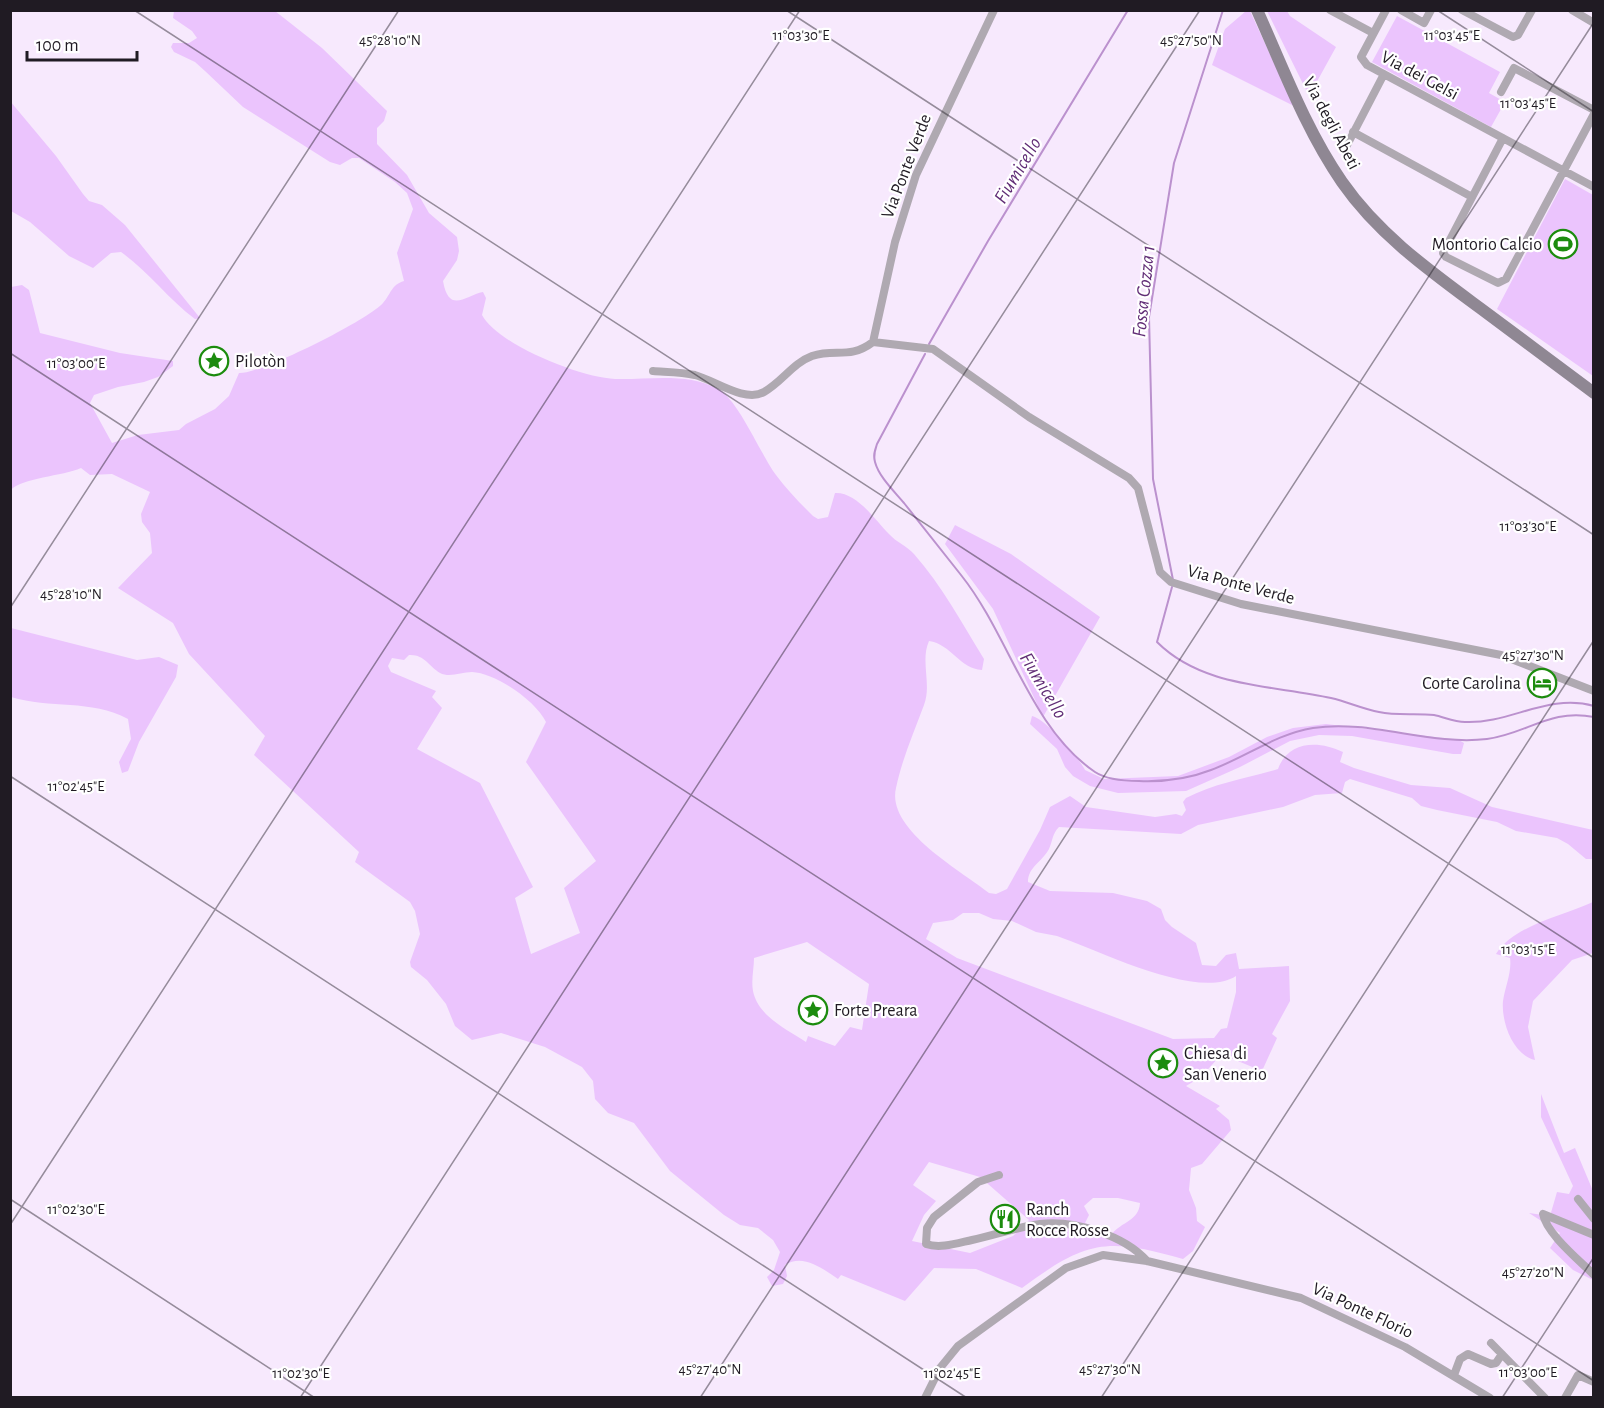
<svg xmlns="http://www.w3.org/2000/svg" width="1604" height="1408" font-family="'Alegreya Sans',sans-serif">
  <rect width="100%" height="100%" fill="#f7e9fd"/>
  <path fill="#ebc4fd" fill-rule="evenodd" d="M174,11H275L322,48L387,111L384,121L377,128V144L407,175L429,213L457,237L459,251L457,260L443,281C449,315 466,295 483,292L486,298L482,315C498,345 582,378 615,379C648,380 687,372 718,389C738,399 761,455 776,475C787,490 800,503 813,516L818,519L828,517L835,493C857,492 875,520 889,534C896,542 907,546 914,554C942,586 962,623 984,659L982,670C960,669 951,644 929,641C920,661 932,684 924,705C914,732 902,759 896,788C886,830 962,871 989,893L996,894L1007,889L1040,830L1050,807L1070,796L1086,807L1155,817L1176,814L1182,816L1186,810L1183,802L1186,798C1215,783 1247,778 1278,769C1288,741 1318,740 1343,752L1340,762L1354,768L1411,785L1450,788L1492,807L1593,830V859H1586L1568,844L1557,838L1516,831L1497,822L1437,810L1421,806L1412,798L1350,779L1345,782L1342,793L1315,795L1283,807L1198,825L1181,834L1059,827C1052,834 1053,840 1049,849C1042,862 1028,867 1028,882L1050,891L1113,893L1147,901L1161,909L1165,920L1172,927L1196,943L1202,965L1216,966L1226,955L1236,953L1239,969L1289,966L1290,1001L1272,1034L1277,1038L1262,1071L1233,1059L1219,1057L1201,1077L1186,1086L1220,1106L1216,1109L1229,1120L1231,1130L1202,1164L1191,1168L1189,1190L1196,1208L1197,1221L1205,1227L1193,1251L1183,1259C1105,1237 1086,1241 1022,1288L976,1269L934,1268L905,1301L841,1275L838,1279C823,1269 803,1253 785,1265L787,1276L783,1284L772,1286L767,1277L774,1270L780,1252L773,1240L758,1228L740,1225L724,1215L670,1171L634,1123L608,1113L595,1099L593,1081L582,1067L545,1047L501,1033L472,1040L455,1026L446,1004L427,980L411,967L410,962L420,934L415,911L410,902L355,862L359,852L254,755L265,736L189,654L173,623L118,588L152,553L150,533L142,522L141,514L150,492L112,474L90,475L81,468C63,476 21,478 11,490V287L22,285L29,290L40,333L120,353L173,361V366L158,377L144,382L118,387L94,395L90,403L112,443L138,435L179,430L186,424L215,409L229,396L239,373C261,374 368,320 383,303C391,294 391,285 404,281L397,253L413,209L407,193L395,182L359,158H352L340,165L330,162L243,107L205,71L195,62L174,52L171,47L173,43H189L197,38L192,31L173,18ZM409,655C424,654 429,666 440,673C450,678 461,672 472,672C496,673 536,701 546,722L526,762L596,861L564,888L580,933L531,954L515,898L533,887L480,783L417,749L442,708L432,697L436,691L391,672L388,666L392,658L404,660ZM963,913H979L993,919L1012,921L1036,932L1057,936C1098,950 1198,1001 1236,976V992L1227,1028L1221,1029L1214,1038L1173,1039L957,958L926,939L933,923L953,920ZM807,942L869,984L862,1030L850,1027L835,1046L808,1036L806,1042C786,1029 758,1016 753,991C751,981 754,968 754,958ZM929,1162L980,1177L1029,1220L1013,1236L970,1253L912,1241L924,1215L936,1201L913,1185ZM1093,1198H1118L1140,1203C1139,1221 1121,1222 1112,1234L1085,1223L1089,1215L1084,1206Z
    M1246,11H1250L1294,106L1212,65L1225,29Z
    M1267,11H1287L1290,16L1336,47L1309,96Z
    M1397,16L1500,72L1489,93L1505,102L1491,127L1372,62Z
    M10,101L56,156L83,194L89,201L102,205L125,225L200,318L195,319C168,299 148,271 121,252L111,253L93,268L69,256L30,222L11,211Z
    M1565,179L1593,195V376L1497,309Z
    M955,525L1011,554L1100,617L1043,717L993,609L945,544Z
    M11,628L137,660L159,657L178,665L176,677L139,742L128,771L122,773L119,762L131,739L128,719C91,699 50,709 11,697Z
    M1032,716C1045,718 1079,758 1085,770L1104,779L1178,776L1229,757L1267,737L1293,728L1326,724L1459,740L1464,743L1461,754H1453L1352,736L1319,735L1290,741L1240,767L1186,791L1118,793L1090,786L1073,776L1065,767L1057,749L1030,724Z
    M1593,902V953L1572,960L1533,1001L1528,1027L1535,1060C1513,1055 1501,1022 1503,1001C1505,987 1512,972 1510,958L1496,954C1514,925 1563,916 1593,902Z
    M1541,1094L1564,1153L1575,1148L1593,1191V1280L1573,1270L1550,1248L1560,1233L1529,1213L1550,1216L1557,1192L1569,1194L1573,1186L1541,1117Z"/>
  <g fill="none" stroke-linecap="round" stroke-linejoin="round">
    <path stroke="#bb91ce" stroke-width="2" d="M929,344L988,241L1128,10
      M925,354L877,444C875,450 873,455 875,462C879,477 894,491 904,503C923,527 942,551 961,575C1009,635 1030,728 1095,772C1107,780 1125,781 1139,781C1164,782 1188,779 1211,770C1246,757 1276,734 1313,728C1371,719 1429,746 1487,739C1527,734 1550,708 1594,717
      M1173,580L1153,479L1149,317L1174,163L1223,10
      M1172,587L1157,642C1203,688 1273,685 1331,698C1348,702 1363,709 1379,712C1397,716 1416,713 1434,715C1444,717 1454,722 1465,722C1510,724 1548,693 1594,706"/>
    <path stroke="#afa9b1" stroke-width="8" d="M1330,10L1373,33
      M1386,10L1361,57L1367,65L1594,187
      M1401,10L1424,23L1431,10
      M1462,10L1513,37L1518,35L1532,10
      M1572,10L1594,23
      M1501,92L1514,68L1594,110
      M1353,132L1472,197
      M1503,138L1443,253L1446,257L1498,283L1506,279L1594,114
      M1345,149L1384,74
      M873,342L933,349L1029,417L1129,478L1138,488L1160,572L1171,582L1241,604L1501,655L1594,691
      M873,342L895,242L916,175L994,10
      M653,371C667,372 682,372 695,375C714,380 745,403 764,392C782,382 793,363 812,356C836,348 849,360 873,342
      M999,1175L978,1182L934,1217L927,1228L926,1244C940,1249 958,1243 972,1240C995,1235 1017,1227 1040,1224C1074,1220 1124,1235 1147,1261
      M1578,1199L1594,1219
      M1594,1235L1543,1214C1546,1233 1579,1260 1594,1275
      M1491,1343L1545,1398
      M1454,1375L1460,1359L1468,1354L1491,1364L1496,1363L1502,1354
      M925,1398L940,1368L958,1346L1066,1268L1103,1255L1147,1261L1301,1298L1405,1347L1490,1398
      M1565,1398L1578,1375L1594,1382"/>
    <path stroke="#8f8793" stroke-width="12" d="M1257,10C1283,68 1306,130 1342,182C1378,234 1430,271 1480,308C1518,336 1556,365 1594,393"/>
  </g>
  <path fill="none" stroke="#201b23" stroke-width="1.5" stroke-opacity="0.45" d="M134,10L1594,958M786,10L1594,535M1437,10L1594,112M10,353L1594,1381M10,608L399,10M10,776L967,1398M10,1199L315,1398M10,1225L800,10M300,1398L1200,10M700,1398L1594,22M1101,1398L1594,640M1502,1398L1594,1257"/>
  <defs>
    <g id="stadium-ring" transform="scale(1.5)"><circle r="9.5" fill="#fff" stroke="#1c8c0e" stroke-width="1.5"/><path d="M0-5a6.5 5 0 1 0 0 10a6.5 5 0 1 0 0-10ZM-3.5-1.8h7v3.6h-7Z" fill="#1c8c0e"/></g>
    <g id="sight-ring" transform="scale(1.5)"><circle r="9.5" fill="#fff" stroke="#1c8c0e" stroke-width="1.5"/><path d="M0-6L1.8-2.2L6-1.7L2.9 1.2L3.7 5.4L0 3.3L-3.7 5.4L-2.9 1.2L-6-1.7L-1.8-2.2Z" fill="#1c8c0e"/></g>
    <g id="hotel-ring" transform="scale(1.5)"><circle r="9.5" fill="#fff" stroke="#1c8c0e" stroke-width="1.5"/><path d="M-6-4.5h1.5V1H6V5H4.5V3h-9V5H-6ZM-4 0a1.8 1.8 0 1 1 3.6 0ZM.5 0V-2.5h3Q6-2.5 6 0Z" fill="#1c8c0e"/></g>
    <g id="restaurant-ring" transform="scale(1.5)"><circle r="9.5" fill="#fff" stroke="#1c8c0e" stroke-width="1.5"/><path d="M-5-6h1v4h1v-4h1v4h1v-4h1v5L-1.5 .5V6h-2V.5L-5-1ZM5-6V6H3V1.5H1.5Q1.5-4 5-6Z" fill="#1c8c0e"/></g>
  </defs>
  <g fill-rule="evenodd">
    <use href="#stadium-ring" x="1563" y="244"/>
    <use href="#sight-ring" x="214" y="361"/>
    <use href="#hotel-ring" x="1542" y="683"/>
    <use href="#sight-ring" x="813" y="1010"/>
    <use href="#sight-ring" x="1163" y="1063"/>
    <use href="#restaurant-ring" x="1005" y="1219"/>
  </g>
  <g text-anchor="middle" stroke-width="4.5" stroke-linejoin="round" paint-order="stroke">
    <g font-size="18" fill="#201b23" stroke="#fff">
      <text transform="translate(1420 75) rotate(28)" y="6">Via dei Gelsi</text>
      <text transform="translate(1332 123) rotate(62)" y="6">Via degli Abeti</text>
      <text transform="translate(906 166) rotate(-69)" y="6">Via Ponte Verde</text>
      <text transform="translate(1241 584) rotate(15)" y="6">Via Ponte Verde</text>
      <text transform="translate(1363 1310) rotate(25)" y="6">Via Ponte Florio</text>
    </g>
    <g font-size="18" fill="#201b23" stroke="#fff" text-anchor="start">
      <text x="1542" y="250" text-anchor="end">Montorio Calcio</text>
      <text x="235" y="367">Pilotòn</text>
      <text x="1521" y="689" text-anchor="end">Corte Carolina</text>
      <text x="834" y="1016">Forte Preara</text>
      <text x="1184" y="1059">Chiesa di<tspan x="1184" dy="21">San Venerio</tspan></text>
      <text x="1026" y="1215">Ranch<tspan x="1026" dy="21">Rocce Rosse</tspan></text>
    </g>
    <g font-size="20" font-style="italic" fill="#612d76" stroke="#fff">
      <text transform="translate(1017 170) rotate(-59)" y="7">Fiumicello</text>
      <text transform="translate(1143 291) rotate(-84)" y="7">Fossa Cozza 1</text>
      <text transform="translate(1044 685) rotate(59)" y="7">Fiumicello</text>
    </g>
  </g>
  <g font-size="15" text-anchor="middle" fill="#201b23" stroke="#fff" stroke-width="4.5" stroke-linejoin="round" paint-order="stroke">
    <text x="801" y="40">11°03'30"E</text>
    <text x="1452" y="40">11°03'45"E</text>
    <text x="390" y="45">45°28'10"N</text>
    <text x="1191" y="45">45°27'50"N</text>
    <text x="1528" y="108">11°03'45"E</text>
    <text x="76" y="368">11°03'00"E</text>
    <text x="1528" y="531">11°03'30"E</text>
    <text x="71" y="599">45°28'10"N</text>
    <text x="1533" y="660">45°27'30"N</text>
    <text x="76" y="791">11°02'45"E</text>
    <text x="1528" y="954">11°03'15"E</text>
    <text x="76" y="1214">11°02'30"E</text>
    <text x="1533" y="1277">45°27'20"N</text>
    <text x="710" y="1374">45°27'40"N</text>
    <text x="1110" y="1374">45°27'30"N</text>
    <text x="1528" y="1377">11°03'00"E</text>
    <text x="301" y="1378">11°02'30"E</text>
    <text x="952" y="1378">11°02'45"E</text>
  </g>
  <rect width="1604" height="1408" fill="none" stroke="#201b23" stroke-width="24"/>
  <path d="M27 51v9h110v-9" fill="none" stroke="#201b23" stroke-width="3"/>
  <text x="36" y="51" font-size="18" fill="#201b23" stroke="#ffffff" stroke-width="4.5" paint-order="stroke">100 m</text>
</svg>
